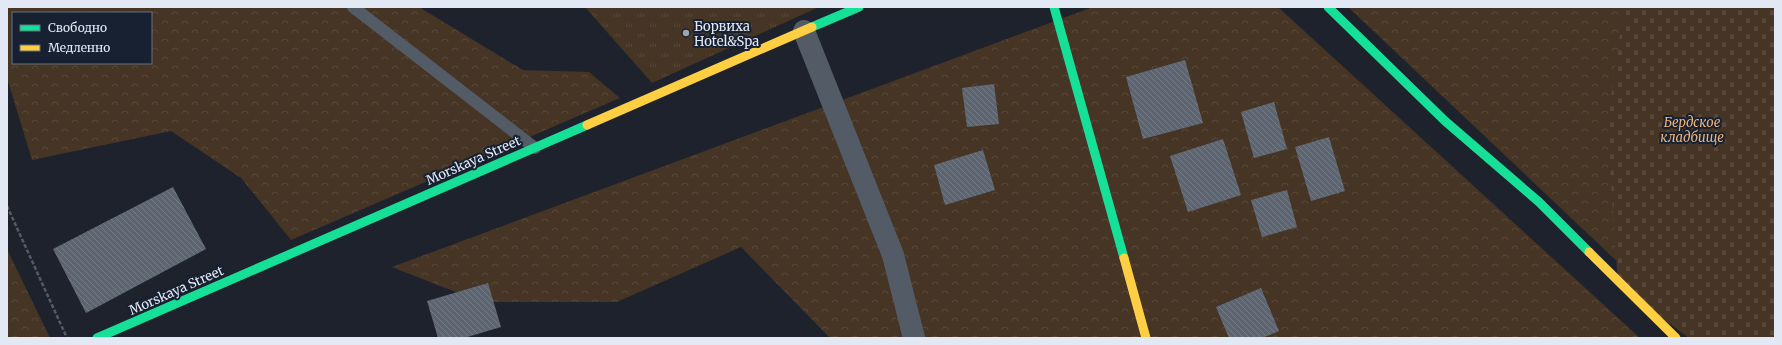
<svg xmlns="http://www.w3.org/2000/svg" width="1782" height="345" font-family="Merriweather,serif">
  <defs>
    <pattern id="forest-crowns" width="20" height="18" patternUnits="userSpaceOnUse"><rect width="20" height="18" fill="#463424"/><path d="M2 6a3 3 0 1 1 6 0M12 15a3 3 0 1 1 6 0" fill="none" stroke="#58483a"/></pattern>
    <pattern id="cemetery-stones" width="16" height="16" patternUnits="userSpaceOnUse"><rect width="16" height="16" fill="#463424"/><path d="M2 7V4a2 2 0 0 1 4 0v3zM10 15v-3a2 2 0 0 1 4 0v3z" fill="#58483a"/></pattern>
    <pattern id="park-tufts" width="24" height="20" patternUnits="userSpaceOnUse"><rect width="24" height="20" fill="#463424"/><path d="M3 7l-1-3M5 7V3M7 7l1-3M15 17l-1-3M17 17v-4M19 17l1-3" fill="none" stroke="#58483a"/></pattern>
    <pattern id="building-back-hatch" width="6" height="6" patternUnits="userSpaceOnUse"><rect width="6" height="6" fill="#5d6571"/><path d="M-1 5l2 2M0 0l6 6M5-1l2 2" fill="none" stroke="#747b86"/></pattern>
  </defs>
  <rect width="100%" height="100%" fill="#1d222c"/>
  <path fill="url(#forest-crowns)" fill-rule="evenodd" d="M7,7H419L523,70L589,72L620,98L291,240L241,178L171,131L32,160L7,78ZM13,13H151V63H13Z
    M1093,7H1278L1640,338H830L741,247L617,302H481L392,267Z
    M1348,7H1775V338H1698Z
    M7,249L50,338H7Z"/>
  <path fill="url(#cemetery-stones)" d="M1624,7H1775V338H1689L1618,285L1607,124Z"/>
  <path fill="url(#park-tufts)" d="M585,7H819L652,83Z"/>
  <path fill="url(#building-back-hatch)" d="M1185,60L1203,123L1143,139L1126,77Z
    M994,84L999,124L967,127L962,88Z
    M1274,102L1287,149L1254,158L1241,112Z
    M1329,137L1345,191L1311,201L1295,147Z
    M1223,139L1241,195L1188,212L1170,156Z
    M983,150L995,190L945,205L934,165Z
    M173,187L206,249L86,313L53,249Z
    M1287,190L1297,227L1262,237L1251,200Z
    M488,283L501,327L464,338H438L427,301Z
    M1261,288L1279,331L1262,338H1229L1216,307Z"/>
  <g fill="none" stroke-linecap="round" stroke-linejoin="round">
    <path stroke="#555b64" stroke-width="2.5" stroke-dasharray="4 2" stroke-linecap="butt" d="M7,206L67,338"/>
    <path stroke="#535b66" stroke-width="12" d="M353,7L535,148"/>
    <path stroke="#535b66" stroke-width="22" d="M804,31L893,255L914,338"/>
    <path stroke="#16e098" stroke-width="9" d="M1054,7L1124,258
      M1328,7L1445,121L1539,202L1589,252
      M812,27L859,7
      M97,338L587,125"/>
    <path stroke="#ffcf43" stroke-width="9" d="M587,125L812,27
      M1589,252L1676,338
      M1124,258L1146,338"/>
  </g>
  <circle fill="#9da3af" stroke="#172132" stroke-width="1.5" cx="686" cy="33" r="4"/>
  <g text-anchor="middle" stroke-width="4" stroke-linejoin="round" paint-order="stroke">
    <g font-size="13" fill="#e2e9f5" stroke="#172132" text-anchor="start">
      <text x="694" y="31">Борвиха<tspan x="694" dy="15">Hotel&amp;Spa</tspan></text>
    </g>
    <g font-size="13" font-style="italic" fill="#efb57d" stroke="#172132">
      <text x="1692" y="127">Бердское<tspan x="1692" dy="15">кладбище</tspan></text>
    </g>
    <g font-size="13" fill="#e2e9f5" stroke="#172132">
      <text transform="translate(473 160) rotate(-24)" y="5">Morskaya Street</text>
      <text transform="translate(176 290) rotate(-24)" y="5">Morskaya Street</text>
    </g>
  </g>
  <rect width="1782" height="345" fill="none" stroke="#e2e9f5" stroke-width="16"/>
  <rect x="12" y="12" width="140" height="52" fill="#172132" stroke="#687180"/>
  <rect x="20" y="25" width="20" height="6" fill="#16e098" stroke="#687180"/>
  <text x="48" y="32" font-size="12" fill="#e2e9f5">Свободно</text>
  <rect x="20" y="45" width="20" height="6" fill="#ffcf43" stroke="#687180"/>
  <text x="48" y="52" font-size="12" fill="#e2e9f5">Медленно</text>
</svg>
